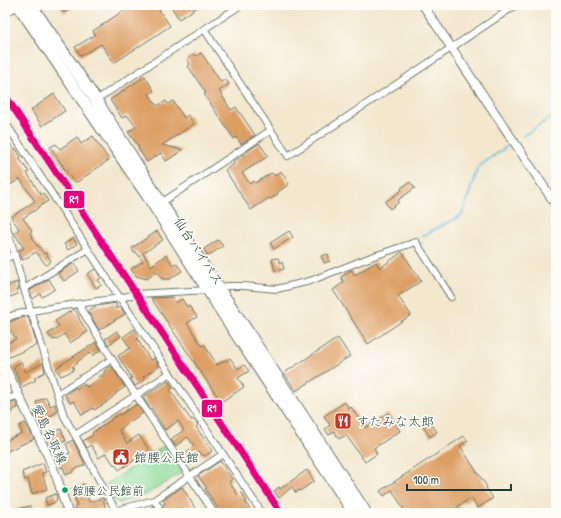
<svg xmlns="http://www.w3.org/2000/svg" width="561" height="518" font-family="'Patrick Hand','Klee One',sans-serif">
  <rect width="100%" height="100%" fill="#fdfcf7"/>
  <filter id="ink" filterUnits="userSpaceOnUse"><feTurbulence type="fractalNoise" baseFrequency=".025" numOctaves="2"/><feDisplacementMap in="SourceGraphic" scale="8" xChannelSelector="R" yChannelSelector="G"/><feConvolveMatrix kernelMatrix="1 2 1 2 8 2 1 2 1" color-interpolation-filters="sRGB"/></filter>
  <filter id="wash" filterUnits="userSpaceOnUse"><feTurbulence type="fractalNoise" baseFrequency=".012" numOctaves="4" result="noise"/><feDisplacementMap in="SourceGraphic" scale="16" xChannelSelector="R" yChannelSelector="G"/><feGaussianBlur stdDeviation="0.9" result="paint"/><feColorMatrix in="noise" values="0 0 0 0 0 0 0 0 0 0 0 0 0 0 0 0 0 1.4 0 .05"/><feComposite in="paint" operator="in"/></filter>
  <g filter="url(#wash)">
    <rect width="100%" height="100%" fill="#f3e7cd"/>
    <path fill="#8bda99" stroke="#558c66" d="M165,445L182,468L181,473L147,494L119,503L115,501L107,484Z"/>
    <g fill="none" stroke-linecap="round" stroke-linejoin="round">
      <path stroke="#62bee0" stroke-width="2" d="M523,136L556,114
        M422,236L462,215L478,167L509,145"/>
    </g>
    <g id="blocks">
      <path fill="#dd9e63" d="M59,5H77L64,13Z
        M132,5H156L170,26L114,63L101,44L81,56L75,47L95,35L93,31Z
        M170,5H201L179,19Z
        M201,53L221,82L225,79L229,84L219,91L231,110L236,107L255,135L241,144L236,137L234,139L204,94L206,93L188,66L190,64L187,59L194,54L196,56Z
        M145,76L154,91L149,94L157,106L166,101L168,104L173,101L184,118L188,115L194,124L162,145L183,150L166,161L161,153L147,162L138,148L139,147L128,132L136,127L127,115L122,118L110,100Z
        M54,94L65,111L42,126L31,110Z
        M5,135L14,150L16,149L21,157L19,158L29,172L27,173L41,195L43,193L48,201L37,208V209L23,218L32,231L30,233L37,246L38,245L44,254L46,253L51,261L46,265L36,252L23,260L18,251L24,248L14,233L19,229L11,217L35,201L20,179L5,188Z
        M93,136L109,160L77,182L73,181L50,147L56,144L60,149L77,137L81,144Z
        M259,143L268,156L242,173L250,184L254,181L255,183L270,174L272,173L274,176L281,171L289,184L277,193L278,194L270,199L269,198L251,210L225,170L234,164L233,162Z
        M410,182L415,188L398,200L399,202L390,209L385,202L402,190L401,188Z
        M157,231L163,240L143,253L151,266L166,255L173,265L176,263L182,271L170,279H162L157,271L147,279L136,276L131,269L143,261L136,252L134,253L132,248Z
        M289,231L293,237L274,249L270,243Z
        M73,238L77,244L68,250L64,244Z
        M218,240L223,246L208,256L204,249Z
        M402,252L421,281L398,296L411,315L368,344L333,290L344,282L341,277L351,270L355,275L376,262L380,268Z
        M328,254L330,261L324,263L321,256Z
        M278,258L280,263L282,262L284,269L275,271L272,259Z
        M74,263L79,271L64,281L58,273Z
        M95,269L101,278L98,280L102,285L96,288L87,274Z
        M49,279L55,289L42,297L40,294L33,299L29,291Z
        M17,282L19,289L16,290L18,294L5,299V289L9,287V285Z
        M172,297L176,303L182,299L187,307L189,306L197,317L187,323L202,346L204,344L217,365L225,360L226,361L230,358L238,369L244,365L249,371L238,378L244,387L221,402L151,298Z
        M116,303V309L120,306L125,314L99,330L88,311L96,306Z
        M74,309L79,316L78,317L87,332L70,343L64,334L56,340L55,339L53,340L48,334L59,326L55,321Z
        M28,316L37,345L7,358L5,353V344L16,339L10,330L5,332V324L17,319Z
        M134,329L139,337L137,339L151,361L154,358L159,366L143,377L145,380L135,386L131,379L132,378L118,356L130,348L123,337Z
        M117,331L121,336L108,345L105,339Z
        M338,338L350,356L296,391L284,373Z
        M96,342L101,350L92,356L90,353L77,362L78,363L72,367L74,368L72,371L61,376L56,368Z
        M21,362L26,372L43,363L45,372L34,378L36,380L22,387L13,367Z
        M111,366L125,387L116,393V394L112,397V398L106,402V403L94,410L93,408L82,415L74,401L70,403L65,395L76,387L77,389L83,384L84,386L86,385L87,387L99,379L98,378L105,373L104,371Z
        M168,381L173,388L170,390L191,420L193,419L198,425L196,427L212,451L205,456L204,455H202L200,452L187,461L182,455L194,446L188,437L175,446L171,439L184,430L178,421L165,430L151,408L150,409L143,397Z
        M46,397L50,406L55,404L57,412L50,416V417L38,422L34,413L40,411L36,402Z
        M15,401L18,408L12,410L13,412L5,416V404Z
        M345,402L349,409L351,407L365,428L388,413L400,431L374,448L377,454L365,462L346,435L339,439L334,431L329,435L325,429L330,425L324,416Z
        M137,404L143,413L126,424V425L119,430L127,443L139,435L151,453L140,461L138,458L119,470L115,464L114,465L106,453L99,458L91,445L87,448L83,441L93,435L92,433L111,420V419L119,414L120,415Z
        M429,420L437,432L430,437L422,425Z
        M25,423L34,439L5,452V441L22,433L19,426Z
        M61,429L66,441L58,444L57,443L50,446L46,435Z
        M464,436L468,441L460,446L487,487L486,488L493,498L478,508L471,498L458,506L462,513H406L392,490L384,496L380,491Z
        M73,440L81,456L85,465L73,470V472L66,475L63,467L61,468L58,459L66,456L65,455L70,453L66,444Z
        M220,461L232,479L229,482L238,495L241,492L247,501L245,502L252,513H221L205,489L207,488L198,476Z
        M43,463L46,472L42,473L47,489L32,494L28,479L25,480L22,472Z
        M307,470L314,481L300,491L299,490L296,493L292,487L279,498L274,491L279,487L280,489Z
        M85,484L87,491H86L89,502L103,498L105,507L83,513H77L75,506L77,505L72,488Z
        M182,487L186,493L198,513H167L163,505L165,503L163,500Z
        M56,494L57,500L54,502V503L47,505L45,498Z
        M30,506L32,513H9V511Z
        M153,506L158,513H142Z"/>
    </g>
  </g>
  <g filter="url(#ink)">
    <use href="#blocks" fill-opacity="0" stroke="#69786a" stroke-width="1"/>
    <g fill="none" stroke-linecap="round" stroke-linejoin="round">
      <g stroke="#69786a" stroke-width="8">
        <path id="street" d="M5,14L19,5
          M204,29L288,156L516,5
          M96,100L241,5
          M5,122L120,298L262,513
          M161,203L271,130
          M5,220L24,289L64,416L75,435L117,513
          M5,259L15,254
          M218,287L229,286H243L277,289L310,281L371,257L416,242L451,297
          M24,289L88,249
          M78,304L112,359L214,513
          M5,319L14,315L31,311L56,307L120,298L136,294L209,290
          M57,394L112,359
          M5,400L19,395
          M75,435L170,373
          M154,500L163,513
          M108,513L154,500L223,454"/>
      </g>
      <g stroke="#69786a" stroke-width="10">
        <path id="secondary" d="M423,5L556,205
          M5,367L49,458L58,481L68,513"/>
      </g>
      <g stroke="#69786a" stroke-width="13">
        <path id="highway" d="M18,5L149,198L231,326L354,513
          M31,5L96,100L161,203L240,320L366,513"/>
      </g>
      <use href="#street" stroke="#fff" stroke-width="6"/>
      <use href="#secondary" stroke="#fff" stroke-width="8"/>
      <use href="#highway" stroke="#fff" stroke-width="11"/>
      <g stroke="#fdfcf7" stroke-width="10">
        <path id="rail-1" d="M5,95L281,513"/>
      </g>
      <use href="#rail-1" stroke="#e5007d" stroke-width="7"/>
    </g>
  </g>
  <defs>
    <g id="restaurant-square" transform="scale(0.9)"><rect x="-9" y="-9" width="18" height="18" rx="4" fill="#c8321e" stroke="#fdfcf7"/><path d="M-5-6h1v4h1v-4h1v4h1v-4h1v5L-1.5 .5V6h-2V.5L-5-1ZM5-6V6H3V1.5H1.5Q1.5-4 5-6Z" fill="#fff"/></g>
    <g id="civic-square" transform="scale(0.9)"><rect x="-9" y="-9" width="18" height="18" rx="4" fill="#c8321e" stroke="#fdfcf7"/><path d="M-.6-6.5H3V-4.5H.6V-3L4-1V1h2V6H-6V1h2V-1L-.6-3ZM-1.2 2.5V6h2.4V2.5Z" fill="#fff"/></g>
  </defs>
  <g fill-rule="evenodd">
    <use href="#restaurant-square" x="343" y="421"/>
    <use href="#civic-square" x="121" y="457"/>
  </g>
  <circle fill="#00a651" stroke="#fdfcf7" stroke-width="1.5" cx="65" cy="490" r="3.5"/>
  <g text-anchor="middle" stroke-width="3.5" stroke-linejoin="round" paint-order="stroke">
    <g font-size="12" fill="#1f3d34" stroke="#fdfcf7" text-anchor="start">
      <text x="72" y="495">館腰公民館前</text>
    </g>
    <g font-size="13" fill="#1f3d34" stroke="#fdfcf7">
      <text transform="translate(199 251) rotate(57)" y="5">仙台バイパス</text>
      <text transform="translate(50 434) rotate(65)" y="5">愛島名取線</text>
    </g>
    <g font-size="13" fill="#1f3d34" stroke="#fdfcf7" text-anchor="start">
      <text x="356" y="426">すたみな太郎</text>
      <text x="134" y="462">館腰公民館</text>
    </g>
  </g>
  <g stroke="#fdfcf7" stroke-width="1.5">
    <rect x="63" y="190" width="22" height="19" rx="4" fill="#e5007d"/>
    <rect x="201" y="399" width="22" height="19" rx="4" fill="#e5007d"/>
  </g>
  <g font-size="11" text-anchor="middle" font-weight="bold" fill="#fff">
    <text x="74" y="203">R1</text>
    <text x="212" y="412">R1</text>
  </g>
  <rect width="561" height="518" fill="none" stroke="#fdfcf7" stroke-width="20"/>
  <path d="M407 484v6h104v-6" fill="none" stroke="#1f3d34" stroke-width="2"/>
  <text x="413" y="484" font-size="12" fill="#1f3d34" stroke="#fdfcf7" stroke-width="3" paint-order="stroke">100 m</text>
</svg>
